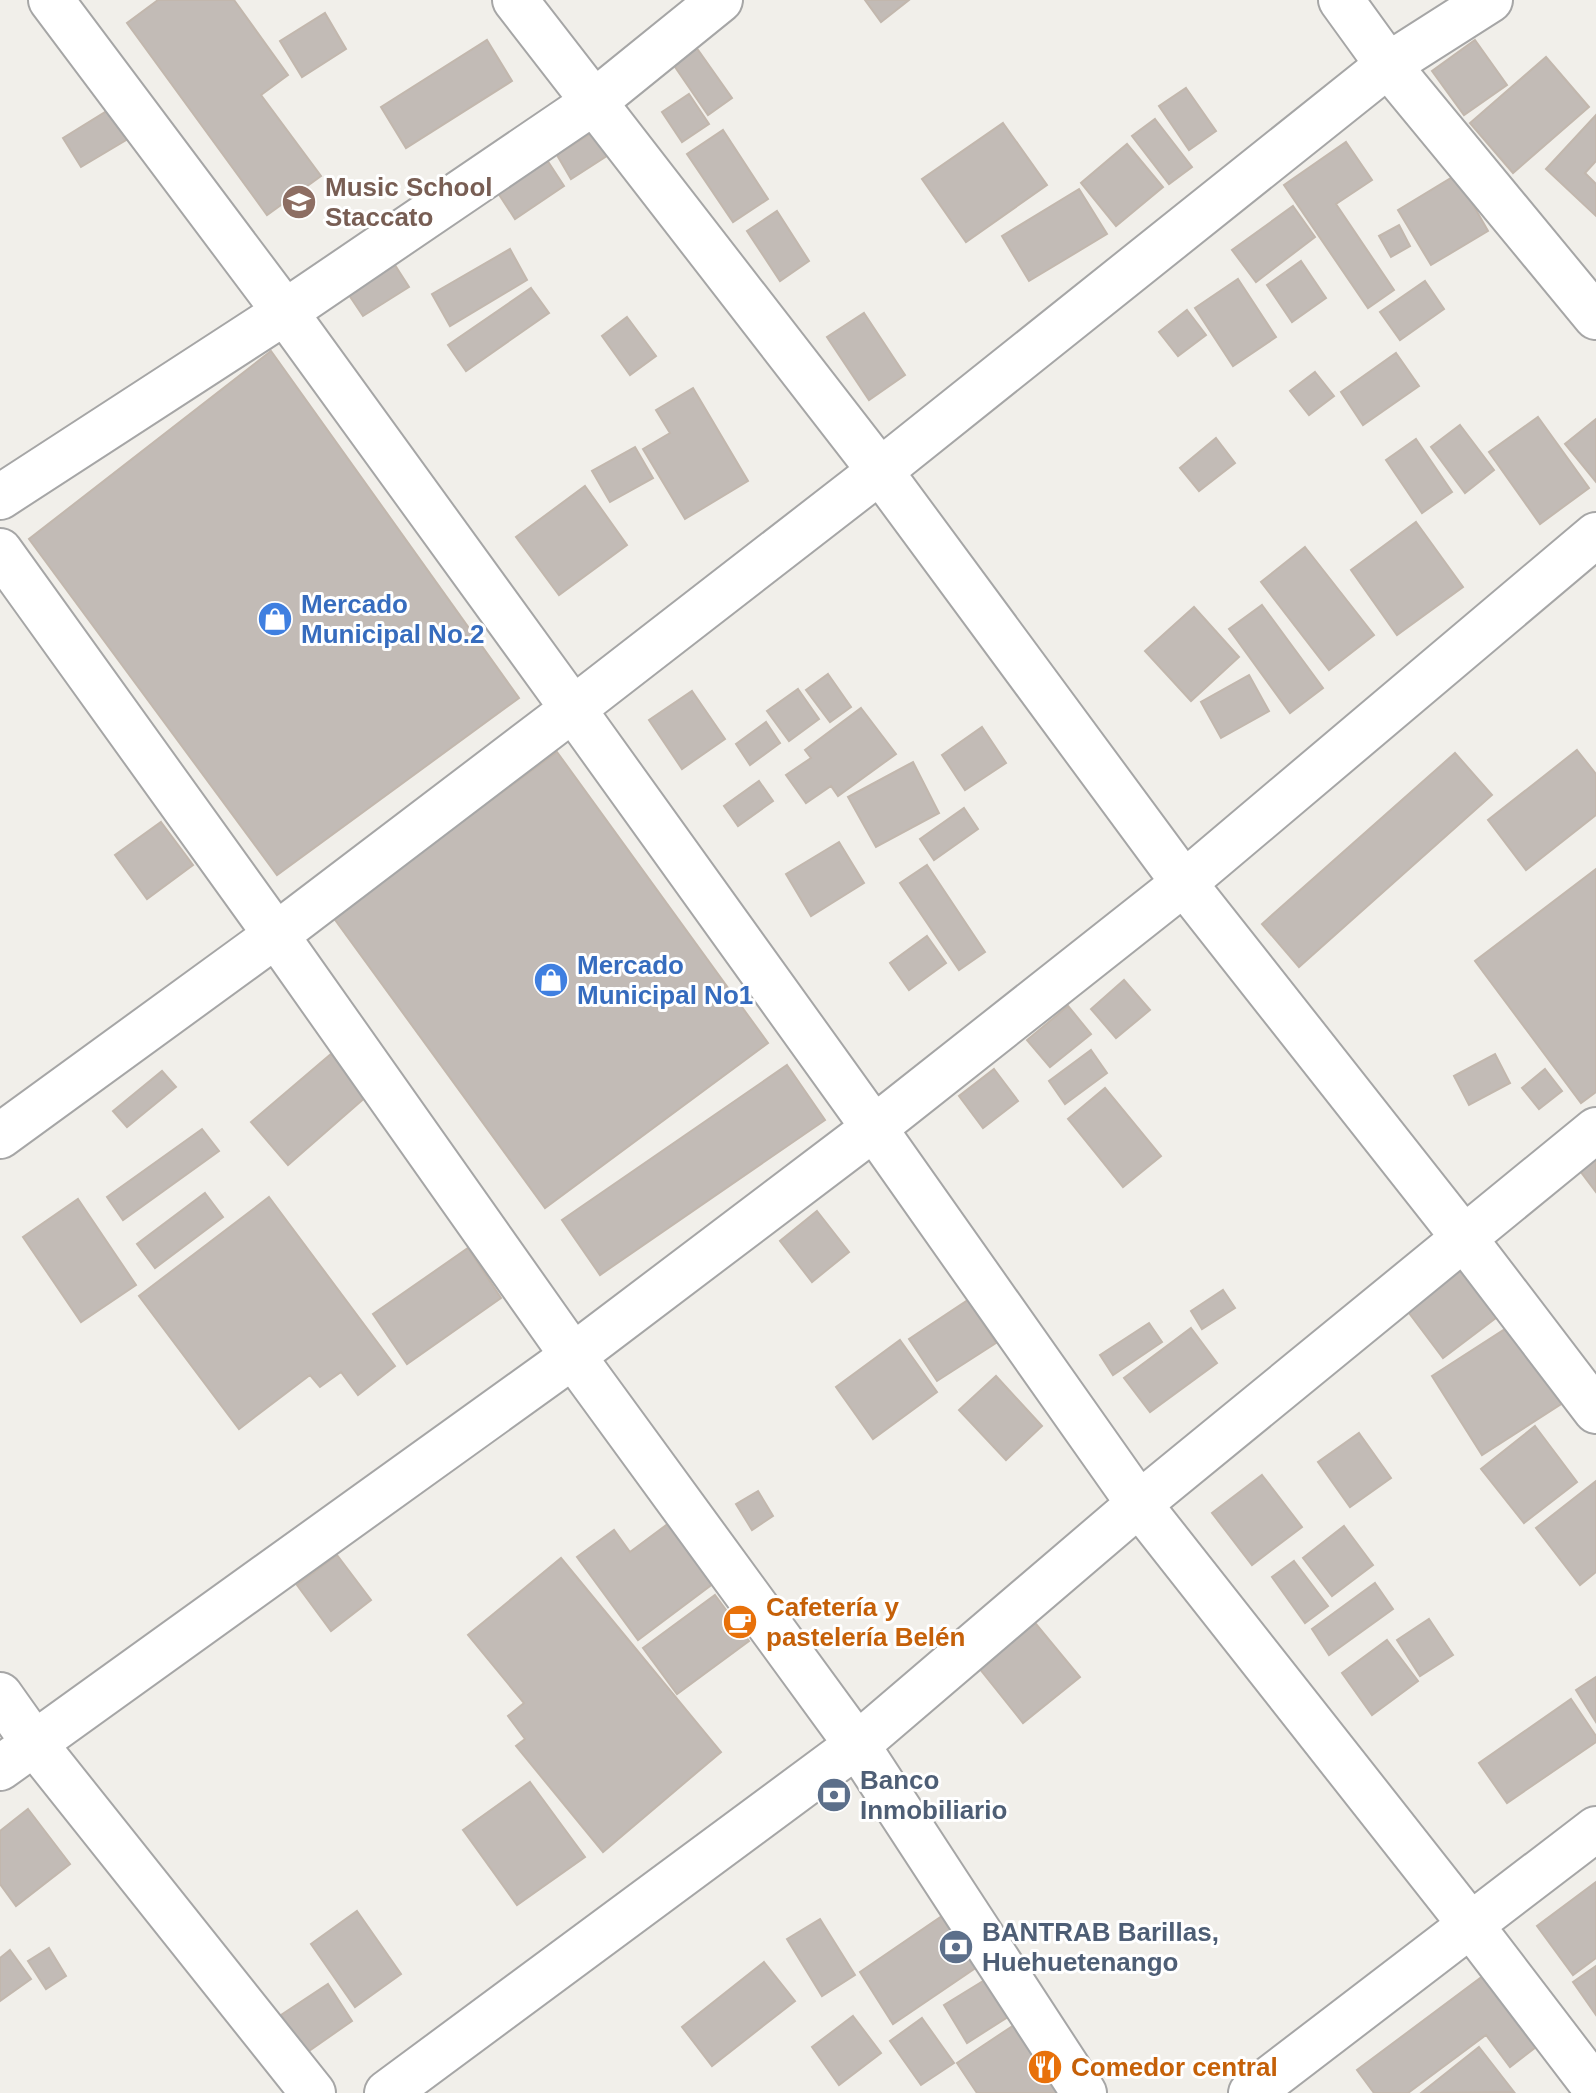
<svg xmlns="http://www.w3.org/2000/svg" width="1596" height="2093" font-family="Arial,sans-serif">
  <rect width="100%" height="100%" fill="#f1efea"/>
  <path fill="#c2bbb6" stroke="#c2b7ad" stroke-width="2" d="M158,0H234L288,75L261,95L321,176L267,215L127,23Z
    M865,0H909L881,22Z
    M325,13L346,49L302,77L280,41Z
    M487,40L512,81L406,148L381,107Z
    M1475,40L1507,85L1464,115L1432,71Z
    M696,47L732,98L708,115L673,64Z
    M1546,57L1589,107L1513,173L1470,123Z
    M1186,88L1216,131L1189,150L1159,106Z
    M689,94L709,124L682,142L662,112Z
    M115,106L133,136L81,167L63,138Z
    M1596,115V161L1585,173L1596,184V216L1546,169Z
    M1155,119L1192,167L1169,184L1132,136Z
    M1003,123L1047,185L966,242L922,179Z
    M596,130L610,154L571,179L557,155Z
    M723,130L768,199L733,222L687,154Z
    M1346,142L1372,180L1336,204L1394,290L1368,308L1284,185Z
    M1127,144L1163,187L1116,226L1081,183Z
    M547,160L564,186L515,219L498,193Z
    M1456,175L1488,231L1431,265L1398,210Z
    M1079,189L1107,234L1029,281L1002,236Z
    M1293,206L1315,237L1256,282L1232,250Z
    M777,211L809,261L780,281L747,231Z
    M1399,225L1410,246L1391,257L1379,236Z
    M510,249L527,280L450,326L432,294Z
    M1301,261L1326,298L1292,322L1267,285Z
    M393,262L409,287L363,316L347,292Z
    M1238,279L1276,337L1233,366L1195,308Z
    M1425,281L1444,309L1400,340L1380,312Z
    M531,288L549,313L466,371L448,345Z
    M1187,310L1206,335L1178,356L1159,332Z
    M864,313L905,375L869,400L827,337Z
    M627,317L656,356L630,375L602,336Z
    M271,351L519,698L277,875L29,539Z
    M1396,353L1419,386L1363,425L1341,392Z
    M1315,372L1334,396L1309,415L1290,391Z
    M693,388L748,481L685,519L643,449L670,433L656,410Z
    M1538,417L1589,488L1540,524L1489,452Z
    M1596,419V482L1565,444Z
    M1460,425L1494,470L1465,493L1431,447Z
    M1216,438L1235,463L1199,491L1180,468Z
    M1416,439L1452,492L1422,513L1386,460Z
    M635,447L653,478L610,502L592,471Z
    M585,486L627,545L559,595L516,537Z
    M1416,522L1463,587L1397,635L1351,570Z
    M1305,547L1374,635L1329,670L1261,582Z
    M1262,605L1323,688L1290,713L1229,629Z
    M1194,607L1239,657L1191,701L1145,651Z
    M828,674L851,707L830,722L806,690Z
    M1249,675L1269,711L1221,738L1201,702Z
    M798,689L819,719L789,741L767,711Z
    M692,691L725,739L682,769L649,720Z
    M861,708L896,754L838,796L831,786L806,803L786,775L811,758L805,750Z
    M766,722L780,743L750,765L736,744Z
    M982,727L1006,763L965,790L942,755Z
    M1577,750L1596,774V815L1526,870L1488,820Z
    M557,752L768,1043L545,1208L333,917Z
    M1455,753L1492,795L1299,967L1262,924Z
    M913,762L939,813L876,847L848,797Z
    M759,781L773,801L738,826L724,806Z
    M964,808L978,829L934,860L920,839Z
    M161,822L193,865L147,899L115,855Z
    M839,842L864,883L811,916L786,874Z
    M927,865L985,952L959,970L900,883Z
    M1596,869V1092L1581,1103L1475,961Z
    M927,936L946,963L909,990L890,963Z
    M1124,980L1150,1010L1116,1038L1091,1009Z
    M1068,1006L1091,1034L1050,1067L1027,1040Z
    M1091,1050L1107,1073L1065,1104L1049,1081Z
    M331,1054L367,1096L288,1165L251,1122Z
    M1495,1054L1510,1083L1469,1105L1454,1076Z
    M787,1065L825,1120L600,1275L562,1220Z
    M994,1069L1018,1101L983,1128L959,1096Z
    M1545,1069L1562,1091L1539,1109L1522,1088Z
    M162,1071L176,1087L127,1127L113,1111Z
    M1105,1088L1161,1156L1123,1187L1068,1119Z
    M202,1129L219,1151L123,1220L107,1197Z
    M1596,1152V1192L1577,1167Z
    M205,1193L223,1217L155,1268L137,1244Z
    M269,1197L395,1366L358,1395L341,1372L320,1387L310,1375L239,1429L139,1296Z
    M78,1199L136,1285L81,1322L23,1237Z
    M817,1211L849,1252L812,1282L780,1241Z
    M468,1248L501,1298L407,1364L373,1314Z
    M1467,1262L1505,1311L1443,1358L1406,1309Z
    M1223,1290L1235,1308L1202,1329L1191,1311Z
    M968,1300L996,1343L937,1381L909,1339Z
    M1516,1322L1566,1401L1482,1455L1432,1376Z
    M1149,1323L1162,1342L1113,1375L1100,1355Z
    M1191,1328L1217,1363L1150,1412L1124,1378Z
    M900,1340L937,1392L873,1439L836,1387Z
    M996,1376L1042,1426L1006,1460L959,1410Z
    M1535,1426L1577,1482L1524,1523L1481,1469Z
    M1359,1433L1391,1478L1350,1507L1318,1462Z
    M1262,1475L1302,1527L1252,1565L1212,1513Z
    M1596,1481V1572L1580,1585L1536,1528Z
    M758,1491L773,1516L752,1530L736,1504Z
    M669,1523L714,1583L638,1640L577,1557L614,1530L630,1552Z
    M1344,1526L1373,1565L1332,1596L1303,1558Z
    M337,1555L371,1600L331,1631L297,1585Z
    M561,1558L721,1752L603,1852L516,1746L525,1739L508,1716L524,1703L468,1635Z
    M1294,1561L1328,1606L1305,1623L1272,1577Z
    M1375,1583L1393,1609L1329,1655L1312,1629Z
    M715,1595L749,1641L677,1694L643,1648Z
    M1031,1618L1080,1677L1023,1723L975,1663Z
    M1429,1619L1453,1655L1420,1676L1397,1640Z
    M1387,1640L1418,1681L1372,1715L1342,1673Z
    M1596,1677V1722L1576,1690Z
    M1571,1699L1596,1736V1742L1507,1803L1479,1763Z
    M530,1782L585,1857L517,1905L463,1830Z
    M28,1809L70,1864L16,1906L0,1884V1831Z
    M1596,1882V1958L1573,1975L1537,1926Z
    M357,1911L401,1974L355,2007L311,1944Z
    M945,1914L980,1965L893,2024L860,1972Z
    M820,1919L855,1975L822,1996L787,1939Z
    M49,1948L66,1976L46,1989L28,1961Z
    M10,1950L31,1979L0,2001V1958Z
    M764,1962L795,2001L712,2066L682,2027Z
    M1596,1966V2015L1573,1982Z
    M996,1973L1019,2010L967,2043L944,2005Z
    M1483,1976L1536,2047L1510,2067L1486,2035L1408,2093H1374L1357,2070Z
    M328,1984L352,2021L306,2053L281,2015Z
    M853,2016L881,2053L839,2085L812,2047Z
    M1026,2017L1064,2093H977L957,2063Z
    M922,2018L954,2063L921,2085L890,2041Z
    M1479,2047L1514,2092L1421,2093Z"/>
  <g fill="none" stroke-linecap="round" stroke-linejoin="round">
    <g stroke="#a6a6a6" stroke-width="48">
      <path id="minor" d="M51,0L285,312L573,709L874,1128L1139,1504L1470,1924L1596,2089
        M515,0L880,471L1184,883L1464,1238L1596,1411
        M1341,0L1388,65L1596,317
        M0,497L285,312L594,102L720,0
        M0,551L276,935L573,1356L857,1745L1084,2093
        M0,1136L276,935L573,709L880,471L1388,65L1490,0
        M0,1695L34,1743L313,2093
        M0,1768L573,1356L874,1128L1184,883L1596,535
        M387,2093L857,1745L1139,1504L1596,1130
        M1251,2093L1596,1829"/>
    </g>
    <use href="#minor" stroke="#fff" stroke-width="44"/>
  </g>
  <defs>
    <g id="school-disc" transform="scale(1.8)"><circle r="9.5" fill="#8d6e63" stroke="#fff"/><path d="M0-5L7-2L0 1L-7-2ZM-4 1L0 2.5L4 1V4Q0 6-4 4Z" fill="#fff"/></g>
    <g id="shop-disc" transform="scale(1.8)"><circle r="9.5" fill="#3f7fe0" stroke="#fff"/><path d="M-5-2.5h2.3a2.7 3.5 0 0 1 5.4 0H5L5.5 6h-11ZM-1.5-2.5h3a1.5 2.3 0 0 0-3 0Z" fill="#fff"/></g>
    <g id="cafe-disc" transform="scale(1.8)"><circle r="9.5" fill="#e8710a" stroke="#fff"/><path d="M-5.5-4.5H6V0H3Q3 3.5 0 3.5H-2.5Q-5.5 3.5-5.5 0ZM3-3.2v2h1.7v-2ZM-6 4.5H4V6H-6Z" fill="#fff"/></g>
    <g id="bank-disc" transform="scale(1.8)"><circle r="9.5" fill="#5c6f8a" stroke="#fff"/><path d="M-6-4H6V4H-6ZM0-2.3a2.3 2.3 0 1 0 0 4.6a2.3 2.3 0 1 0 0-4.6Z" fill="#fff"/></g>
    <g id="restaurant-disc" transform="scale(1.8)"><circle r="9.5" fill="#e8710a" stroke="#fff"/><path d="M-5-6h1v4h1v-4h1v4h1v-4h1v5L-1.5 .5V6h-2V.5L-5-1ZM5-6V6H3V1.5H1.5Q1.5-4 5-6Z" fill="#fff"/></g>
  </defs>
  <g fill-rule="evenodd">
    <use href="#school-disc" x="299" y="202"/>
    <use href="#shop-disc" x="275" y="619"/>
    <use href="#shop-disc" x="551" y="980"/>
    <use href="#cafe-disc" x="740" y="1622"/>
    <use href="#bank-disc" x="834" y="1795"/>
    <use href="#bank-disc" x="956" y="1947"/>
    <use href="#restaurant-disc" x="1045" y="2067"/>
  </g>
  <g text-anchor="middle" stroke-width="6" stroke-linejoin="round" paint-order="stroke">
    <g font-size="26" font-weight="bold" fill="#785e54" stroke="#fff" text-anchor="start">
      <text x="325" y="196">Music School<tspan x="325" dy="30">Staccato</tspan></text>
    </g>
    <g font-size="26" font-weight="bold" fill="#366cbe" stroke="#fff" text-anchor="start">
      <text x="301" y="613">Mercado<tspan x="301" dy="30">Municipal No.2</tspan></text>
      <text x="577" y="974">Mercado<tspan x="577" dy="30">Municipal No1</tspan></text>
    </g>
    <g font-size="26" font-weight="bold" fill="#c56008" stroke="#fff" text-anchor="start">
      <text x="766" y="1616">Cafetería y<tspan x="766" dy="30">pastelería Belén</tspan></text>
      <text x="1071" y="2076">Comedor central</text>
    </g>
    <g font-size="26" font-weight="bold" fill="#4e5e75" stroke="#fff" text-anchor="start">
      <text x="860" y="1789">Banco<tspan x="860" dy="30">Inmobiliario</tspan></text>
      <text x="982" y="1941">BANTRAB Barillas,<tspan x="982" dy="30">Huehuetenango</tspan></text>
    </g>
  </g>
</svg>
